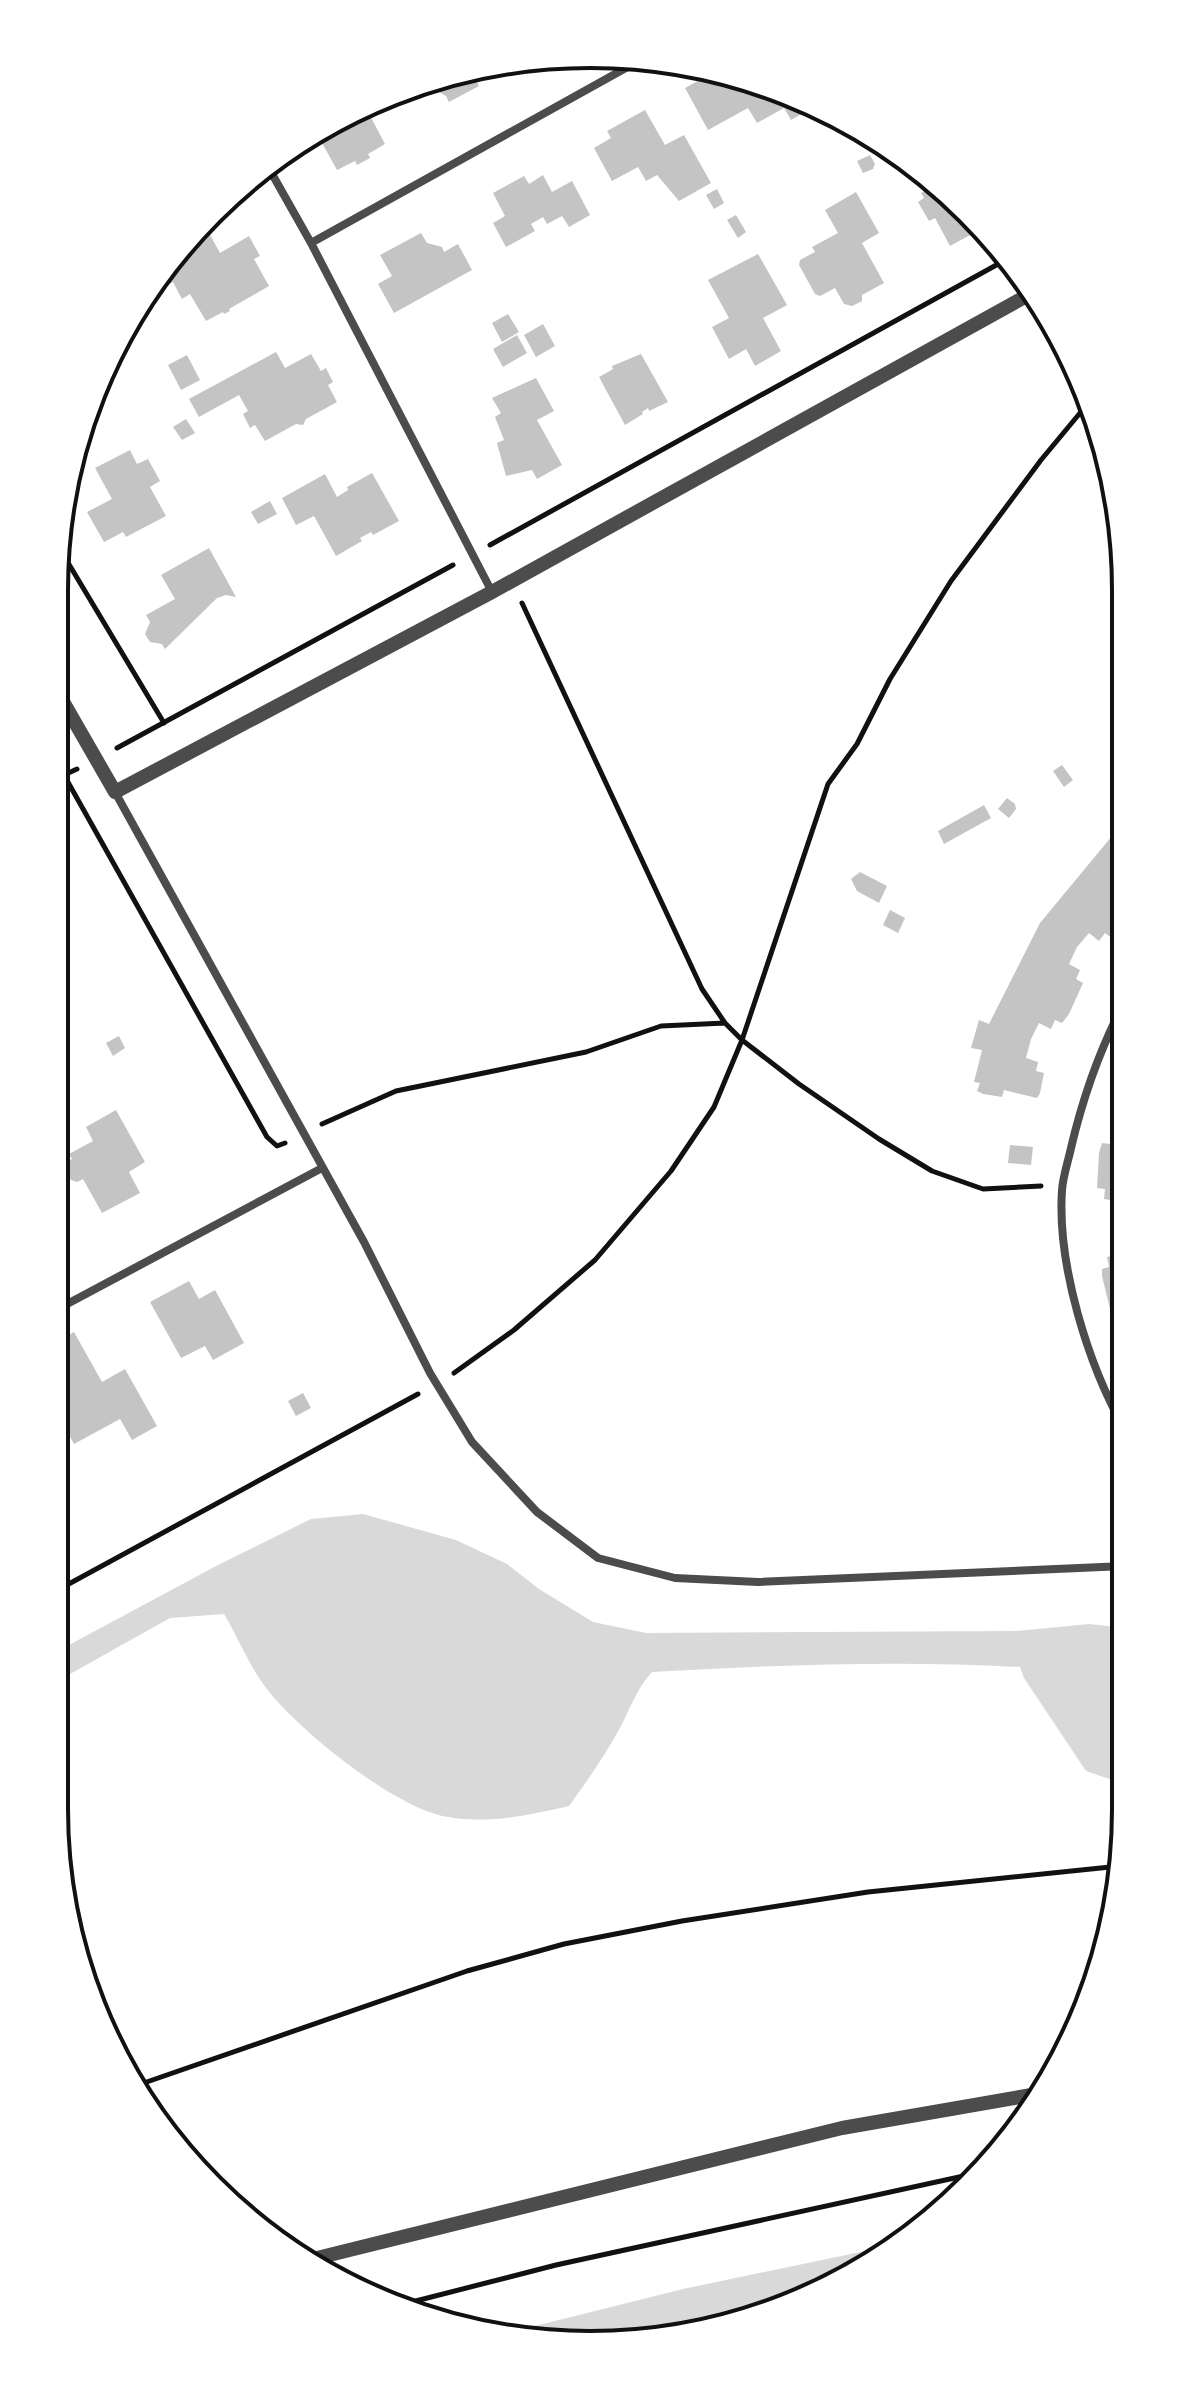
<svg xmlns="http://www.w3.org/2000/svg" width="1180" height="2399" font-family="'Fira Sans',sans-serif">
  <rect width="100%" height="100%" fill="#fff"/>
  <path fill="#d9d9d9" d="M363,1514L456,1540L507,1564L539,1589L593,1622L646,1633L1017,1631L1089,1624L1125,1628L1126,1781L1118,1782L1086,1771L1024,1678L1020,1667C898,1660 775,1665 652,1672C637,1688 631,1707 621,1726C606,1754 588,1780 569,1806C530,1815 489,1824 448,1817C396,1809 304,1734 270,1693C251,1670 239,1639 224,1614L170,1618L54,1683V1653L218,1565L311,1519Z
    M889,2246L827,2290L660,2340L499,2335L683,2289Z"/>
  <path fill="#c4c4c4" d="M465,71L463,74L473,75L479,86L449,102L446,96L424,83Z
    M716,71L733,76L735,79L738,77L796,95L804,100L809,110L791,120L784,108L757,123L748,108L708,130L685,88Z
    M388,94L391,97L367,110L385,144L368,154L370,158L357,165L355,161L337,170L322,143L314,141L310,135Z
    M645,110L665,145L684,135L711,183L679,201L657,175L646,181L638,167L612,181L594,148L611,138L607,131Z
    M870,155L875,164L873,169L863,173L857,161Z
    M543,175L552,192L572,181L590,215L569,227L562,216L547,224L543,217L531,224L535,231L506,247L493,223L505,216L493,193L524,176L529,184Z
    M930,178L981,229L950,246L935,218L929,221L918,202L924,198L921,193L933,186Z
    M717,189L724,203L714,209L706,195Z
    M856,192L879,233L862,243L884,283L862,295V301L852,306L844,304L835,288L820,296L815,294L799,265L800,260L815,252L812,247L838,233L825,210Z
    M736,215L746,232L738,238L727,220Z
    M209,233L220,253L249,236L260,256L254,259L269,286L229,309L230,311L224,314L223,312L206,321L190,294L182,299L173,282L152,294L148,287L179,250Z
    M421,233L427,243L442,247L444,252L458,244L472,270L394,313L378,284L392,276L380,255Z
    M758,254L787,305L763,318L781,351L755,366L746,349L729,359L712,327L729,318L708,280Z
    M508,314L519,332L502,342L492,323Z
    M543,324L555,346L536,357L524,335Z
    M517,335L527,353L503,367L493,349Z
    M276,352L285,368L311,354L321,371L326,368L333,382L328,385L337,402L306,419L303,425L296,424L265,441L255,425L250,428L243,414L248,411L239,395L199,417L189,399Z
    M641,354L668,402L649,411L648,408L642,412L643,414L625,425L599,377L613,369L612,366Z
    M187,355L200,380L181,390L168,365Z
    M536,378L554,411L537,420L562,465L537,479L532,470L506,476L497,443L504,440L495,417L501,413L492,398Z
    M186,419L195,433L182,440L173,427Z
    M130,450L137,464L148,459L160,481L150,487L166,516L126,537L123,532L104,542L87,512L112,499L95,468Z
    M372,473L399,521L373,535L371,532L360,538L362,541L336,556L314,516L296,525L282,498L325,474L337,497L348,490L347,487Z
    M270,501L277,514L258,524L251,512Z
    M209,548L236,597L226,595L217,598L165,649L162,644L150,642L145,634L150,622L146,615L175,599L161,575Z
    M1062,765L1073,780L1064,787L1053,771Z
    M1007,798L1015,804L1016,809L1009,818L998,809Z
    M984,805L991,818L944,844L938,831Z
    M1122,828L1123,928L1112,938L1105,933L1099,941L1089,933L1077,947L1069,964L1080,970L1076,979L1083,983L1069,1014L1062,1023L1055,1020L1051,1029L1039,1023L1031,1039L1026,1058L1038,1062L1036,1071L1044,1073L1040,1093L1037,1098L1004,1090L1002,1097L983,1094L977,1091L980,1083L974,1082L982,1050L971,1048L979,1020L989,1024L1040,923L1112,836Z
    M860,872L887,886L879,903L857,891L851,879Z
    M890,910L905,918L898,933L883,925Z
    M119,1036L125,1048L113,1056L106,1043Z
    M116,1110L145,1162L129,1172L140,1193L102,1213L83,1179L77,1182L71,1180L64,1168L66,1162L72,1159L69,1154L93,1141L86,1127Z
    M1111,1134L1124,1135L1123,1325L1120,1311L1112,1313L1110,1309L1102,1276V1269L1109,1267L1107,1257L1119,1254L1113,1228L1116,1201L1104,1199L1105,1189L1097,1188L1099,1153L1102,1143L1110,1144Z
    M1010,1145L1033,1147L1031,1165L1008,1163Z
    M189,1281L199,1299L215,1290L244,1343L213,1360L205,1346L181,1358L150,1302Z
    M74,1332L102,1382L125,1369L157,1426L132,1440L120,1419L74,1444L54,1407V1343Z
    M303,1393L311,1408L296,1416L288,1401Z"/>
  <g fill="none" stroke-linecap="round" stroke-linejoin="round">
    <path stroke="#111" stroke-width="5" d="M490,545L1009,258
      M58,546L164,723
      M522,603L702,989L725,1023L742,1040L799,1084L879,1139L932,1171L983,1189L1041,1186
      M117,748L453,565
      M77,769L64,775L267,1137L277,1146L285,1143
      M322,1124L396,1091L586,1052L661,1026L725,1023
      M454,1373L514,1330L595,1260L671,1171L714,1107L742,1040L828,784L857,744L890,679L951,581L1041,460L1090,401
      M54,1592L418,1394
      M138,2085L467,1971L564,1944L682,1921L868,1892L1120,1866
      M404,2304L556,2265L982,2172"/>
    <path stroke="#4c4c4c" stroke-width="8" d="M267,165L311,243L492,592
      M311,243L642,59
      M115,792L364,1242L430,1373L472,1442L537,1512L598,1558L675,1578L758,1582L1125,1566
      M1123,1005C1099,1051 1083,1097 1071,1148C1068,1162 1063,1176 1062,1190C1057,1265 1088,1365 1125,1430
      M54,1311L322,1168"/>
    <path stroke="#4c4c4c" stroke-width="14" d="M54,686L115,792L492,592L1032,293
      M305,2261L842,2128L1043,2093"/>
  </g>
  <path d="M0 0H1180V2399H0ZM590 68H590A522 522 0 0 1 1112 590V1809A522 522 0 0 1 590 2331H590A522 522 0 0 1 68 1809V590A522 522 0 0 1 590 68Z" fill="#fff" fill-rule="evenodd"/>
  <path fill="none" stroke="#111" stroke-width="4" d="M590 68H590A522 522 0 0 1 1112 590V1809A522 522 0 0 1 590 2331H590A522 522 0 0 1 68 1809V590A522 522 0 0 1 590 68Z"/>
</svg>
